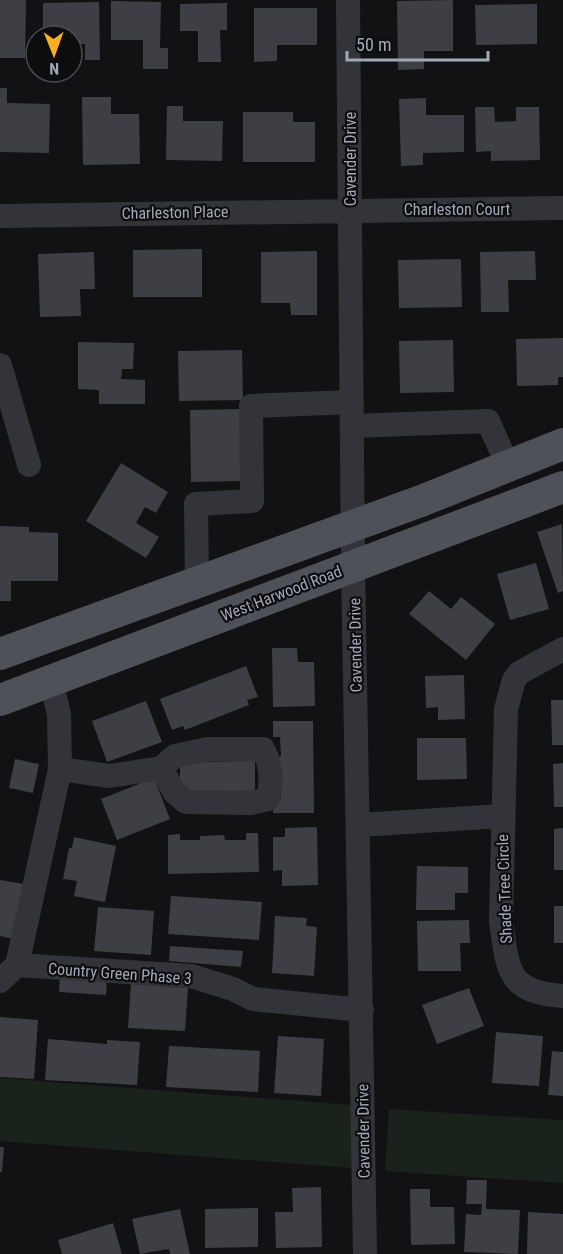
<svg xmlns="http://www.w3.org/2000/svg" width="563" height="1254" font-family="'Roboto Condensed',sans-serif">
  <rect width="100%" height="100%" fill="#121214"/>
  <path fill="#1a231b" d="M0,1078L352,1105V1168L0,1141Z
    M389,1109L563,1120V1183L385,1171Z"/>
  <path fill="#3e3f44" d="M0,0H26L25,58H0Z
    M453,0V51H424V69L398,70L397,1Z
    M111,1L161,2L160,48H168V69H143V40H111Z
    M99,2L100,60H85V44H72V36H43V3Z
    M227,3V30H220L221,62H198V31H180V4Z
    M537,4V44L476,45L475,5Z
    M254,8H317V45H277V61L254,62Z
    M0,88H7V103L50,104L49,153L0,152Z
    M82,97H111V114H139L140,164L83,165Z
    M426,98V115H464V152L423,153V165L401,166L399,99Z
    M167,106H183V121H223L222,161L166,160Z
    M475,107H494L495,122L516,121V107H539L540,160L491,161V151L476,152Z
    M243,112H293V122H315V162H243Z
    M202,249V297H133V250Z
    M317,251V315H291L290,303H261V252Z
    M535,251L536,280H508L509,312H481L480,252Z
    M94,252L95,289H80L81,316L40,317L38,254Z
    M461,259L462,307L399,308L398,260Z
    M563,338V377H558V385L517,386L516,339Z
    M453,340L454,392L400,393L399,341Z
    M78,342L134,343L133,369H122L121,379L145,380V404H99V390L78,389Z
    M242,350L243,400L179,401L178,351Z
    M241,409L242,481L191,482L190,410Z
    M121,463L168,492L156,513L145,507L136,523L159,537L146,558L86,521Z
    M562,524L563,591L558,593L537,532Z
    M0,526L29,527V532L58,533V581H11V601H0Z
    M536,563L549,609L510,620L497,574Z
    M429,591L451,609L461,597L495,624L466,660L409,614Z
    M272,648H297L298,662H314L315,706L273,707Z
    M246,666L258,697L247,700L249,705L185,730L183,726L172,730L160,699Z
    M464,675L465,719L438,720V707L426,708L425,676Z
    M551,700H563V745H552Z
    M146,701L162,742L107,762L92,721Z
    M273,721H313L314,813H273V799H281L277,757L281,756L280,737H273Z
    M417,738H466L467,779L417,780Z
    M15,759L39,764L33,793L9,788Z
    M255,761V792L180,794V762Z
    M563,763V807H554L553,764Z
    M154,778L170,819L117,840L101,799Z
    M317,827L318,885L282,886V870L273,871V837H285V828Z
    M563,828V870H554V829Z
    M246,833H258L259,872L168,874V835L180,834V840H200V836L224,835L225,840H246Z
    M74,837L116,846L105,902L74,896L77,881L63,879L69,848H72Z
    M417,866L468,867V893H455V910H416Z
    M0,880L24,884L13,939L0,936Z
    M171,896L262,902L259,940L168,934Z
    M554,906H563V943H554Z
    M98,907L154,911L151,955L94,951Z
    M275,916L307,918L306,926L317,927L314,976L272,973Z
    M469,920L470,943H460L461,971H418L417,921Z
    M170,946L243,951L241,967L169,961Z
    M60,975L107,978L106,995L59,992Z
    M131,984L188,988L185,1031L128,1028Z
    M469,988L484,1026L437,1044L422,1005Z
    M0,1017L38,1020L34,1079L0,1077Z
    M496,1032L543,1036L539,1086L492,1083Z
    M278,1036L324,1039L321,1096L274,1093Z
    M48,1039L107,1044V1040L140,1042L137,1085L45,1080Z
    M169,1046L260,1051L258,1092L166,1087Z
    M552,1051L563,1052V1096L548,1095Z
    M0,1147H4L2,1172H0Z
    M467,1180H487L486,1209L520,1210L518,1254L464,1252L466,1214L481,1215L482,1204H466Z
    M321,1187L322,1247L276,1248L275,1212H293L292,1188Z
    M410,1189H430V1207H454L455,1244L411,1245Z
    M258,1208V1247L205,1248V1209Z
    M180,1209L190,1254H170L169,1249L140,1254L132,1219Z
    M528,1212L563,1214V1254H527Z
    M113,1223L122,1254H62L58,1240Z"/>
  <g fill="none" stroke-linecap="round" stroke-linejoin="round">
    <path stroke="#33343a" stroke-width="24" d="M348,0L353,566L365,1254
      M0,216L563,208
      M0,365L29,465
      M352,426L488,421L508,466
      M197,582L196,504L252,501L251,406L352,402
      M563,649L519,673L514,680L506,709L501,921C508,971 507,992 563,996
      M60,769L110,776L161,768L175,756L208,749H263C272,766 272,781 268,799L251,803L186,802L175,793L161,768
      M359,825L502,816
      M17,965L191,976L233,989L253,999L362,1010
      M0,981L17,965L60,769L59,714L51,681"/>
    <path stroke="#4f5159" stroke-width="32" d="M0,654L421,501L563,444
      M0,700L563,487"/>
  </g>
  <g text-anchor="middle" stroke-width="4.5" stroke-linejoin="round" paint-order="stroke">
    <g font-size="16" fill="#a2a9b6" stroke="#0d0d0f">
      <text transform="translate(350 159) rotate(-90)" y="6">Cavender Drive</text>
      <text x="457" y="215">Charleston Court</text>
      <text transform="translate(175 212) rotate(-1)" y="6">Charleston Place</text>
      <text transform="translate(281 593) rotate(-21)" y="6">West Harwood Road</text>
      <text transform="translate(355 645) rotate(-91)" y="6">Cavender Drive</text>
      <text transform="translate(504 889) rotate(-92)" y="6">Shade Tree Circle</text>
      <text transform="translate(120 973) rotate(4)" y="6">Country Green Phase 3</text>
      <text transform="translate(363 1131) rotate(-91)" y="6">Cavender Drive</text>
    </g>
  </g>
  <g transform="translate(54 54) rotate(179)"><circle r="28" fill="#0d0d0f" stroke="#494b52" stroke-width="1.5"/>
  <path d="M0-4.5L10 22L0 15L-10 22Z" fill="#ffae20"/>
  <text y="-9" font-size="16" font-weight="bold" text-anchor="middle" fill="#a2a9b6">N</text>
  </g>
  <path d="M347 51v9h141v-9" fill="none" stroke="#a2a9b6" stroke-width="3"/>
  <text x="356" y="51" font-size="18" fill="#a2a9b6" stroke="#0d0d0f" stroke-width="4.5" paint-order="stroke">50 m</text>
</svg>
